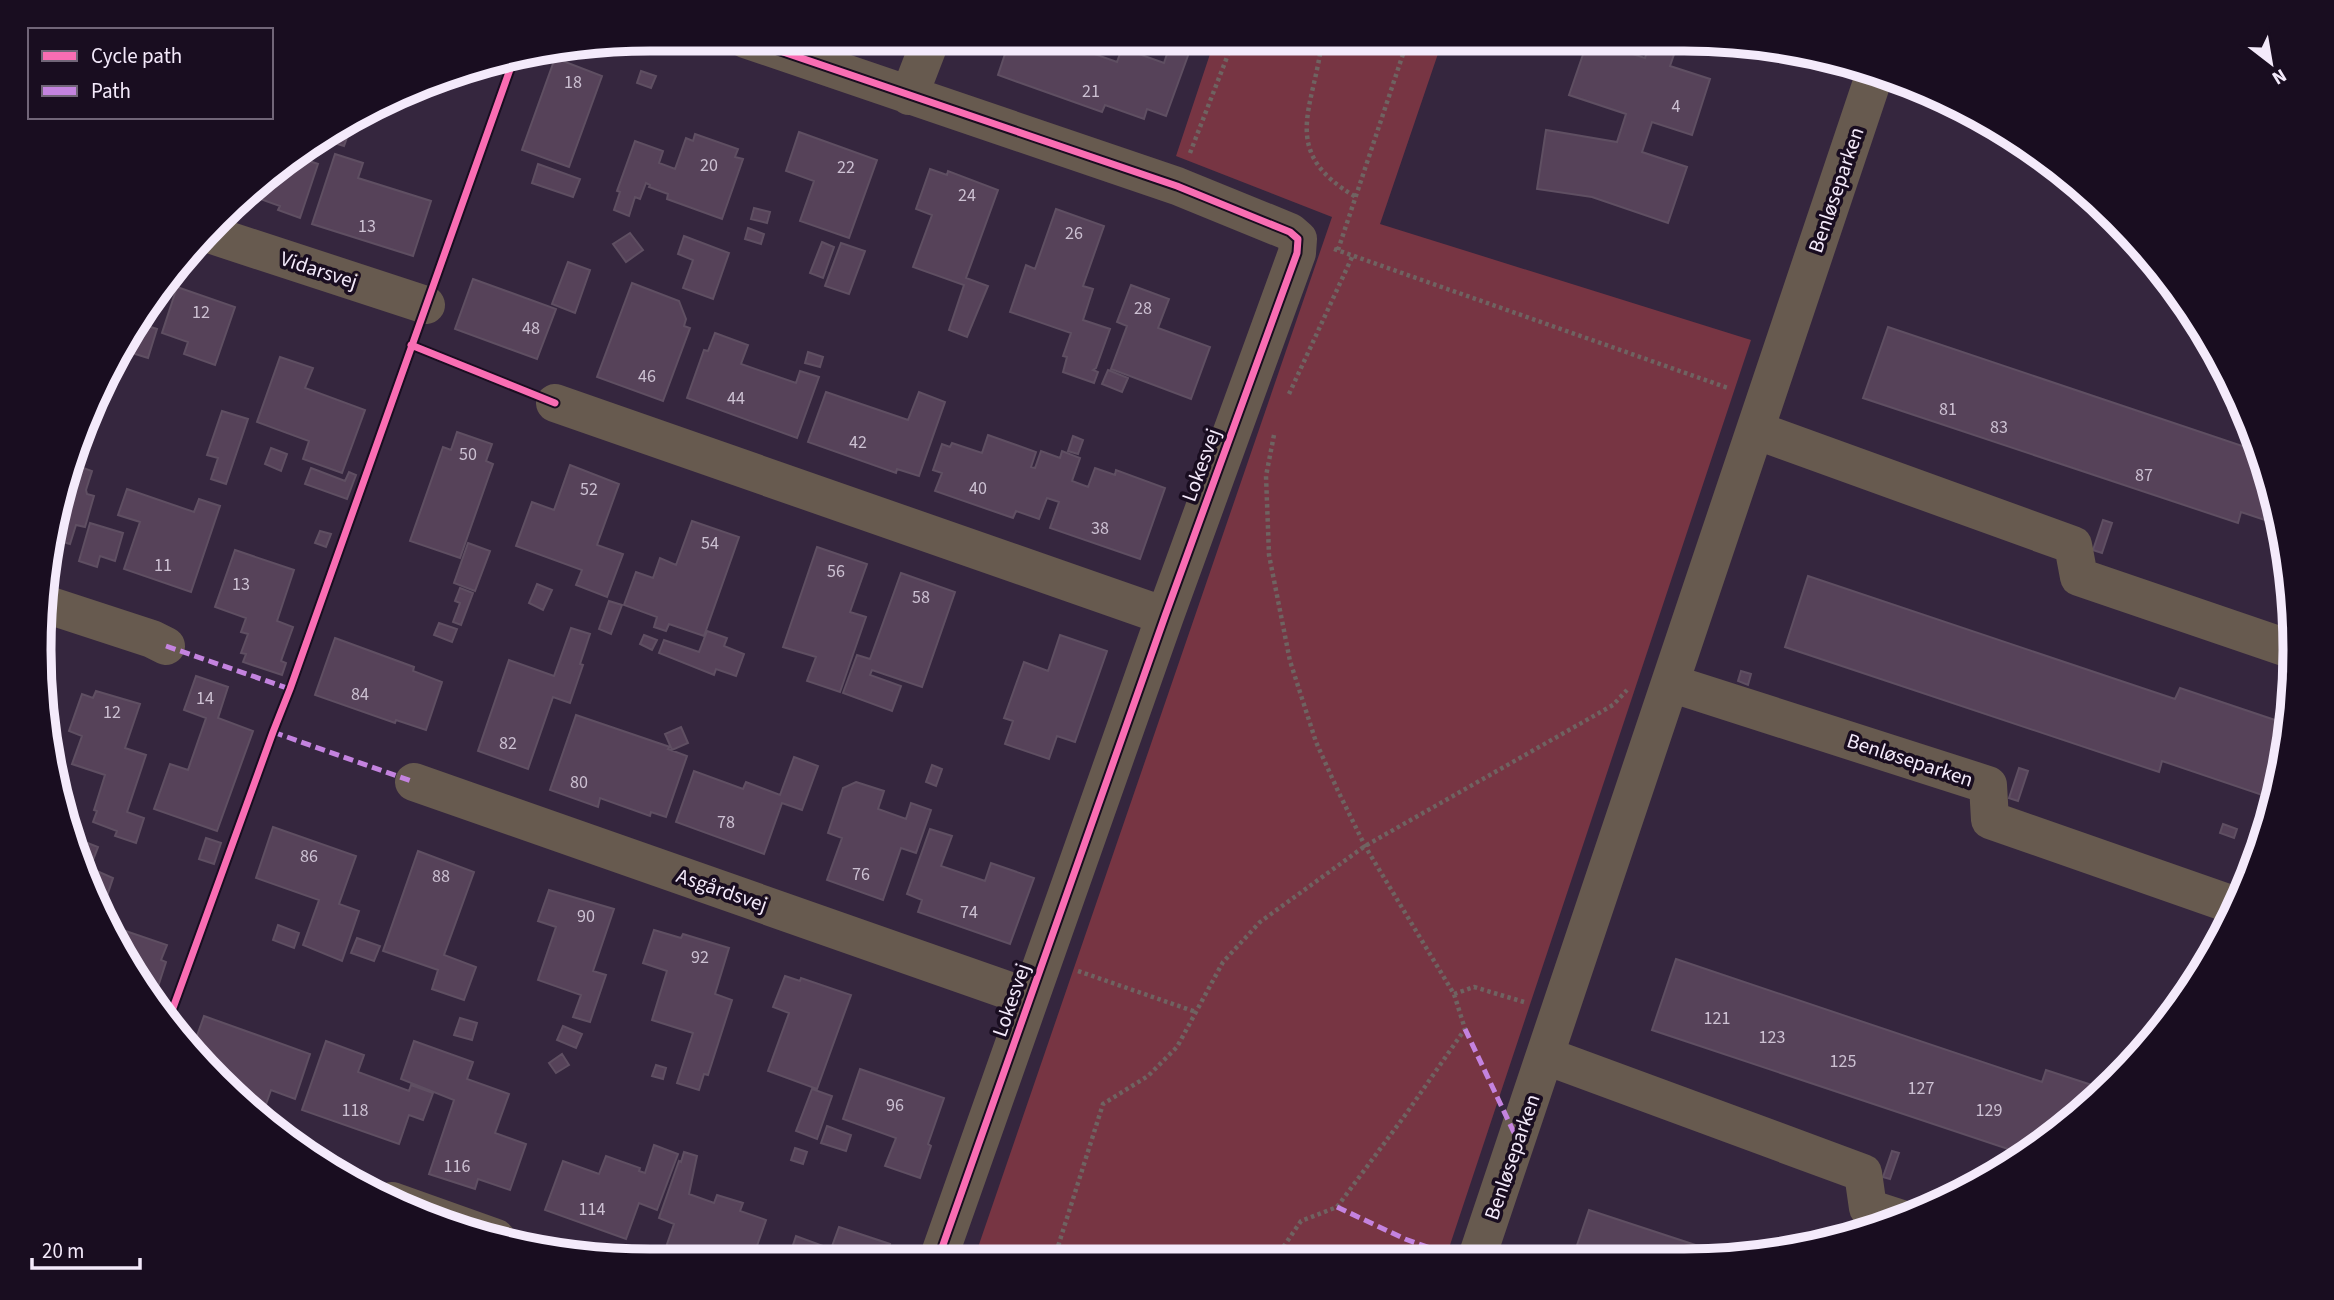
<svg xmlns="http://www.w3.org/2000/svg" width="2334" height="1300" font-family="'Source Sans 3',sans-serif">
  <rect width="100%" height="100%" fill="#35263e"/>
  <path fill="#773543" d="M1215,39H1443L1380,224L1751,340L1446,1257L974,1259L1332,217L1176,156Z"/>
  <path fill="#564259" stroke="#5f4f62" stroke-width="2" d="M1010,39H1081L1077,48L1117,62L1122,48L1164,63L1172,39H1194L1166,116L1147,109L1144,119L1105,105L1102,112L998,75Z
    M1588,40L1645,58L1651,40H1679L1670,66L1710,79L1692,135L1652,122L1642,152L1687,167L1668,223L1592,197L1537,189L1546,130L1617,142L1626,114L1569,95Z
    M555,58L602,76L569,167L522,150Z
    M463,69L459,80L446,75L454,71Z
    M641,71L656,76L651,88L637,83Z
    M351,126L344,146L327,141L329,138Z
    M799,132L877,160L849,238L800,221L814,181L786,171Z
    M695,134L738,149L735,157L743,159L722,219L667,199L668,194L649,187L650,185L646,183L640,199L635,197L629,216L614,210L620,192L617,191L635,141L663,151L659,163L675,169L686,138L693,141Z
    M302,152L300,158L318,164L300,218L278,210L280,206L249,195L278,165Z
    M335,154L363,163L358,178L431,201L413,256L312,224Z
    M538,164L580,179L573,197L532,183Z
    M930,169L947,175L948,171L998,190L966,278L988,286L967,337L949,330L964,285L913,267L932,215L916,209Z
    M754,208L770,212L767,223L751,219Z
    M1056,209L1104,226L1083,286L1093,289L1083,320L1110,329L1096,368L1093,370L1098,372L1094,383L1063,372L1067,357L1063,356L1071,333L1010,312L1026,265L1035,269Z
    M748,228L764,234L761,244L745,239Z
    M630,233L643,250L626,262L613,244Z
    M684,236L729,253L713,299L683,288L693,260L678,254Z
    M822,242L834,247L823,278L810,273Z
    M841,243L865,251L849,294L825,286Z
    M568,262L590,270L575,313L552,304Z
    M473,279L556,309L537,359L455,329Z
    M632,283L679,301L686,319L684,326L690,328L663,401L597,377Z
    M1131,285L1169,299L1158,328L1210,347L1191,399L1111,369L1127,326L1117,322Z
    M177,287L235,307L215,365L184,354L188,342L162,333Z
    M141,324L157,329L148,358L132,353Z
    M1888,327L2254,450L2256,443L2275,492L2280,525L2241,512L2238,523L1863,398Z
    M715,333L748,345L741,364L796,383L800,371L819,377L797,438L687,398L704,350L708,351Z
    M127,343L129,344L116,384L109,382Z
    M808,352L823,357L820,367L805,363Z
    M280,357L313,368L305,388L365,410L342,473L303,459L309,441L257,422Z
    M1108,370L1128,378L1122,392L1102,384Z
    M107,387L112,389L106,404L100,402Z
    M826,392L908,420L919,392L945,402L919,476L897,469L896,473L808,442Z
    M222,411L248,419L226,484L211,479L218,458L207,455Z
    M457,432L492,444L486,461L493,464L460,558L410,541L443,447L451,450Z
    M988,435L1036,452L1031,467L1035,468L1041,451L1060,458L1062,451L1080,458L1072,481L1088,487L1095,468L1115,475L1116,470L1165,488L1140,559L1050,528L1059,502L1047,498L1039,519L1016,511L1013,518L935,491L942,473L933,470L942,444L950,447L952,443L982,453Z
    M1073,436L1083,440L1078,454L1068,451Z
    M271,448L287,454L281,471L265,464Z
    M72,464L92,471L86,490L87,494L94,496L85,527L76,525L70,544L55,540L59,491Z
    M570,465L619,484L597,545L623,554L607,597L576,585L582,570L516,546L532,502L554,510Z
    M311,468L345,481L349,472L356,475L347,499L305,484Z
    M127,489L194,512L199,499L220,506L191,592L124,569L140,522L118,515Z
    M2103,520L2112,523L2102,553L2093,550Z
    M692,521L739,537L704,636L669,624L666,631L654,627L657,617L624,605L636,572L653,578L660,558L676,565Z
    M90,523L123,533L115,561L100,556L97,567L79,561Z
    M320,531L331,534L326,547L315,543Z
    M468,543L490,551L475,591L454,583Z
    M817,547L867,564L850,612L866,617L840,692L807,681L816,657L783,647Z
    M235,550L294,570L277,621L293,627L281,661L286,663L282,675L243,662L246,654L241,653L248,634L241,632L246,618L215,607Z
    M901,573L955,592L922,687L872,670L870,675L901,686L892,711L843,693L857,655L870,659Z
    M1808,576L2175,699L2180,688L2290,725L2274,799L2162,761L2159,772L1785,647Z
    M537,584L552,590L543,610L529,603Z
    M460,588L473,593L461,625L453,622L460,603L455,601Z
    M609,601L622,605L611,634L599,629Z
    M439,623L457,629L452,642L434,635Z
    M571,628L590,634L580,664L583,665L570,703L553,697L528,769L478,751L509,660L554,676Z
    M707,631L727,638L724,646L744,654L736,676L716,669L714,675L659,653L664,640L699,652Z
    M644,635L657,640L652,650L640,644Z
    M1060,635L1107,651L1075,742L1057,736L1049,759L1005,744L1013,721L1004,718L1024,662L1048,671Z
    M335,638L414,667L413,671L442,682L426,730L396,720L395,723L315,695Z
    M1741,671L1751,674L1748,685L1738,681Z
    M196,676L228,687L218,718L253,731L217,831L154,809L170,764L188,770L206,718L184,710Z
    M96,691L140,704L125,748L146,755L127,812L144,818L136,843L115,836L117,831L93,822L97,811L94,810L105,775L72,764L82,736L69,731L82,694L93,698Z
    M576,715L670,747L668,749L687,756L666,817L651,812L650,816L600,798L598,807L550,790Z
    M681,727L688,743L672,750L665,734Z
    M794,757L818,766L802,810L782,803L764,854L676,822L694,771L743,789L746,782L780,795Z
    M932,765L942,769L936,786L926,782Z
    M2019,768L2028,771L2018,801L2009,798Z
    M856,782L884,791L878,809L906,819L911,803L931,810L916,853L901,848L883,900L827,880L842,838L828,833L843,788Z
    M2223,824L2237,829L2234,838L2220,833Z
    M273,827L356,856L339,904L359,911L342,961L303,945L319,900L256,878Z
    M930,829L952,836L941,866L985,881L991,863L1034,878L1010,944L918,912L922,900L907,894Z
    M206,838L221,843L214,864L199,859Z
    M80,840L98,847L90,868L113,878L102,911L85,884L77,849Z
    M418,851L474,872L444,955L476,967L464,1000L432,989L438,970L383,951Z
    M549,890L614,909L593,971L606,975L590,1022L573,1017L581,995L538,980L556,927L538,921Z
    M278,925L299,933L294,948L273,940Z
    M111,926L167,945L161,960L166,962L155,996Z
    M654,930L681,938L683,934L729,948L715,994L732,1000L708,1075L704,1074L699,1090L677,1083L693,1033L652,1020L667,971L643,963Z
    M357,938L380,946L374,961L351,953Z
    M1676,959L2042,1082L2046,1070L2107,1090L2038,1147L2030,1144L2026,1155L1652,1030Z
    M785,976L800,981L801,978L851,995L817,1089L768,1071L789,1013L773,1007Z
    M204,1016L310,1054L295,1099L271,1090L264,1110L257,1108L191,1053Z
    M460,1018L477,1023L472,1040L454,1035Z
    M563,1026L582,1034L576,1048L557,1040Z
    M326,1041L364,1055L358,1072L409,1091L411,1085L433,1093L423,1120L409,1115L399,1144L302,1110Z
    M414,1041L473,1062L467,1079L509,1094L495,1133L526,1144L510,1190L478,1179L475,1189L429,1174L454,1100L401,1079Z
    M562,1054L569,1065L556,1073L549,1063Z
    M656,1065L666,1068L663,1079L652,1076Z
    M860,1069L944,1098L928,1144L931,1146L920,1178L885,1166L896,1138L843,1119Z
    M812,1089L832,1096L817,1139L796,1131Z
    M827,1126L851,1135L846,1151L821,1143Z
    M654,1145L678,1154L657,1210L639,1203L626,1239L545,1210L563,1161L599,1174L606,1156L640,1168L639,1171L645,1173Z
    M795,1148L807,1152L803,1164L791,1160Z
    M1892,1151L1899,1153L1890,1179L1883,1177Z
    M684,1152L697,1156L689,1194L714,1203L717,1195L743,1203L740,1211L766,1220L752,1260H684L664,1253L674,1224L659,1218L679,1161L681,1162Z
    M1589,1210L1729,1256L1573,1257Z
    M839,1227L890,1244L885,1259L788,1260L796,1236L831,1249Z"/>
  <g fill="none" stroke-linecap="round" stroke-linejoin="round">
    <path stroke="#6f6361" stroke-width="4.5" stroke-dasharray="3.5 3.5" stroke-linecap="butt" d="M1322,39C1315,108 1277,151 1356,197
      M1190,153L1234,39
      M1334,249L1728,388
      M1338,250L1408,39
      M1289,394L1353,255
      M1274,435L1266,476L1269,555L1290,661L1316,742L1338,791L1365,846L1454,994L1465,1029L1406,1114L1337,1207L1301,1221L1284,1246L1285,1258
      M1078,971L1196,1012
      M1454,994L1474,987L1524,1002
      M1054,1259L1103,1104L1148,1076L1177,1047L1223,962L1260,922L1365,846L1613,705L1627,690"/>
    <path stroke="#675a4f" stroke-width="38" d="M745,39L1177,186L1290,232L1298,239L1297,253L1165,616L938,1259
      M909,96L931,39
      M212,235L426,305
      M555,403L1165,616
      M1755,430L2073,545L2079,577L2293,650
      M48,605L152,639L166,646
      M1670,683L1988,785L1990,820L2236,906
      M414,782L1030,998
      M1546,1056L1863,1173L1868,1208L1902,1219
      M392,1201L496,1238
      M1477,1257L1876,70"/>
    <path stroke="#c483df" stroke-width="5" stroke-dasharray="10 5" stroke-linecap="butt" d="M166,646L290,689
      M273,732L414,782
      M1465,1029L1517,1139
      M1337,1207L1405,1239L1455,1257"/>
    <g stroke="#190d20" stroke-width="11">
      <path id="cycleway" d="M745,39L1177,186L1290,232L1298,239L1297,253L1165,616L938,1259
        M411,345L555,403
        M169,1019L273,732L290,689L513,61"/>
    </g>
    <use href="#cycleway" stroke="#f96db3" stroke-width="7"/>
  </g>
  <g text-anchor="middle" stroke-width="7" stroke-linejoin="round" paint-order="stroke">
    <g font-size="18" fill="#ccc0d2">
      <text x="573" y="88">18</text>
      <text x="1091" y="97">21</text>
      <text x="1676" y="112">4</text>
      <text x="709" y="171">20</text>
      <text x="846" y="173">22</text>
      <text x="967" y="201">24</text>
      <text x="367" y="232">13</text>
      <text x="1074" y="239">26</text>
      <text x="1143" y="314">28</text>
      <text x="201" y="318">12</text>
      <text x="531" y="334">48</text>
      <text x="647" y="382">46</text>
      <text x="736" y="404">44</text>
      <text x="1948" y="415">81</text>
      <text x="1999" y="433">83</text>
      <text x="858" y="448">42</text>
      <text x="468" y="460">50</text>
      <text x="2144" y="481">87</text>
      <text x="978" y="494">40</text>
      <text x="589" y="495">52</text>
      <text x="1100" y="534">38</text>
      <text x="710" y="549">54</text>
      <text x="163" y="571">11</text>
      <text x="836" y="577">56</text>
      <text x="241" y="590">13</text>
      <text x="921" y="603">58</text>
      <text x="360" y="700">84</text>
      <text x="205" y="704">14</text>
      <text x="112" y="718">12</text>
      <text x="508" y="749">82</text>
      <text x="579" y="788">80</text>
      <text x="726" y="828">78</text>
      <text x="309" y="862">86</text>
      <text x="861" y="880">76</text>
      <text x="441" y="882">88</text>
      <text x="969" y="918">74</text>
      <text x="586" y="922">90</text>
      <text x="700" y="963">92</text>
      <text x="1717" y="1024">121</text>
      <text x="1772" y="1043">123</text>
      <text x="1843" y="1067">125</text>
      <text x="1921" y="1094">127</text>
      <text x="895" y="1111">96</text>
      <text x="355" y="1116">118</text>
      <text x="1989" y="1116">129</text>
      <text x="457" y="1172">116</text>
      <text x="592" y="1215">114</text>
    </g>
    <g font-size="21" fill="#f4eafb" stroke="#190d20">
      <text transform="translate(1836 190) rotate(-71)" y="7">Benløseparken</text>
      <text transform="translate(319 270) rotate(18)" y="7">Vidarsvej</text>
      <text transform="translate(1201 465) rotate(-70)" y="7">Lokesvej</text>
      <text transform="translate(1910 760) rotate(18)" y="7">Benløseparken</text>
      <text transform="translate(722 890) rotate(19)" y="7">Asgårdsvej</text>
      <text transform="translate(1011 1000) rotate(-71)" y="7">Lokesvej</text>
      <text transform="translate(1512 1157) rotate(-71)" y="7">Benløseparken</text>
    </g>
  </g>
  <path d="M0 0H2334V1300H0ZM650 51H1684A599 599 0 0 1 2283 650V650A599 599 0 0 1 1684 1249H650A599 599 0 0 1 51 650V650A599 599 0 0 1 650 51Z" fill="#190d20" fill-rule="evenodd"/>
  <path fill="none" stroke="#f4eafb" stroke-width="9" d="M650 51H1684A599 599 0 0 1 2283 650V650A599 599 0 0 1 1684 1249H650A599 599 0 0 1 51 650V650A599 599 0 0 1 650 51Z"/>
  <rect x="28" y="28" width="245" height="91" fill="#190d20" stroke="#716578" stroke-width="2"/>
  <rect x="42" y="51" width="35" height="10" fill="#f96db3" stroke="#716578" stroke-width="2"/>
  <text x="91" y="63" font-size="21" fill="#f4eafb">Cycle path</text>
  <rect x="42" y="86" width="35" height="10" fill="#c483df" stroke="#716578" stroke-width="2"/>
  <text x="91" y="98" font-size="21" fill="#f4eafb">Path</text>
  <g transform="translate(2271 63) rotate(149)" stroke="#190d20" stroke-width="5" paint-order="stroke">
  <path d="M0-5L12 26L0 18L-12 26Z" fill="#f4eafb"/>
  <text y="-10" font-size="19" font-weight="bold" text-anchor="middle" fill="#f4eafb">N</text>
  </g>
  <path d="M32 1258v10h108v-10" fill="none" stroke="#f4eafb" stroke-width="3.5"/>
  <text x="42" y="1258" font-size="21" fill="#f4eafb" stroke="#190d20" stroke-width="5" paint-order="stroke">20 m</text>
</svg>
